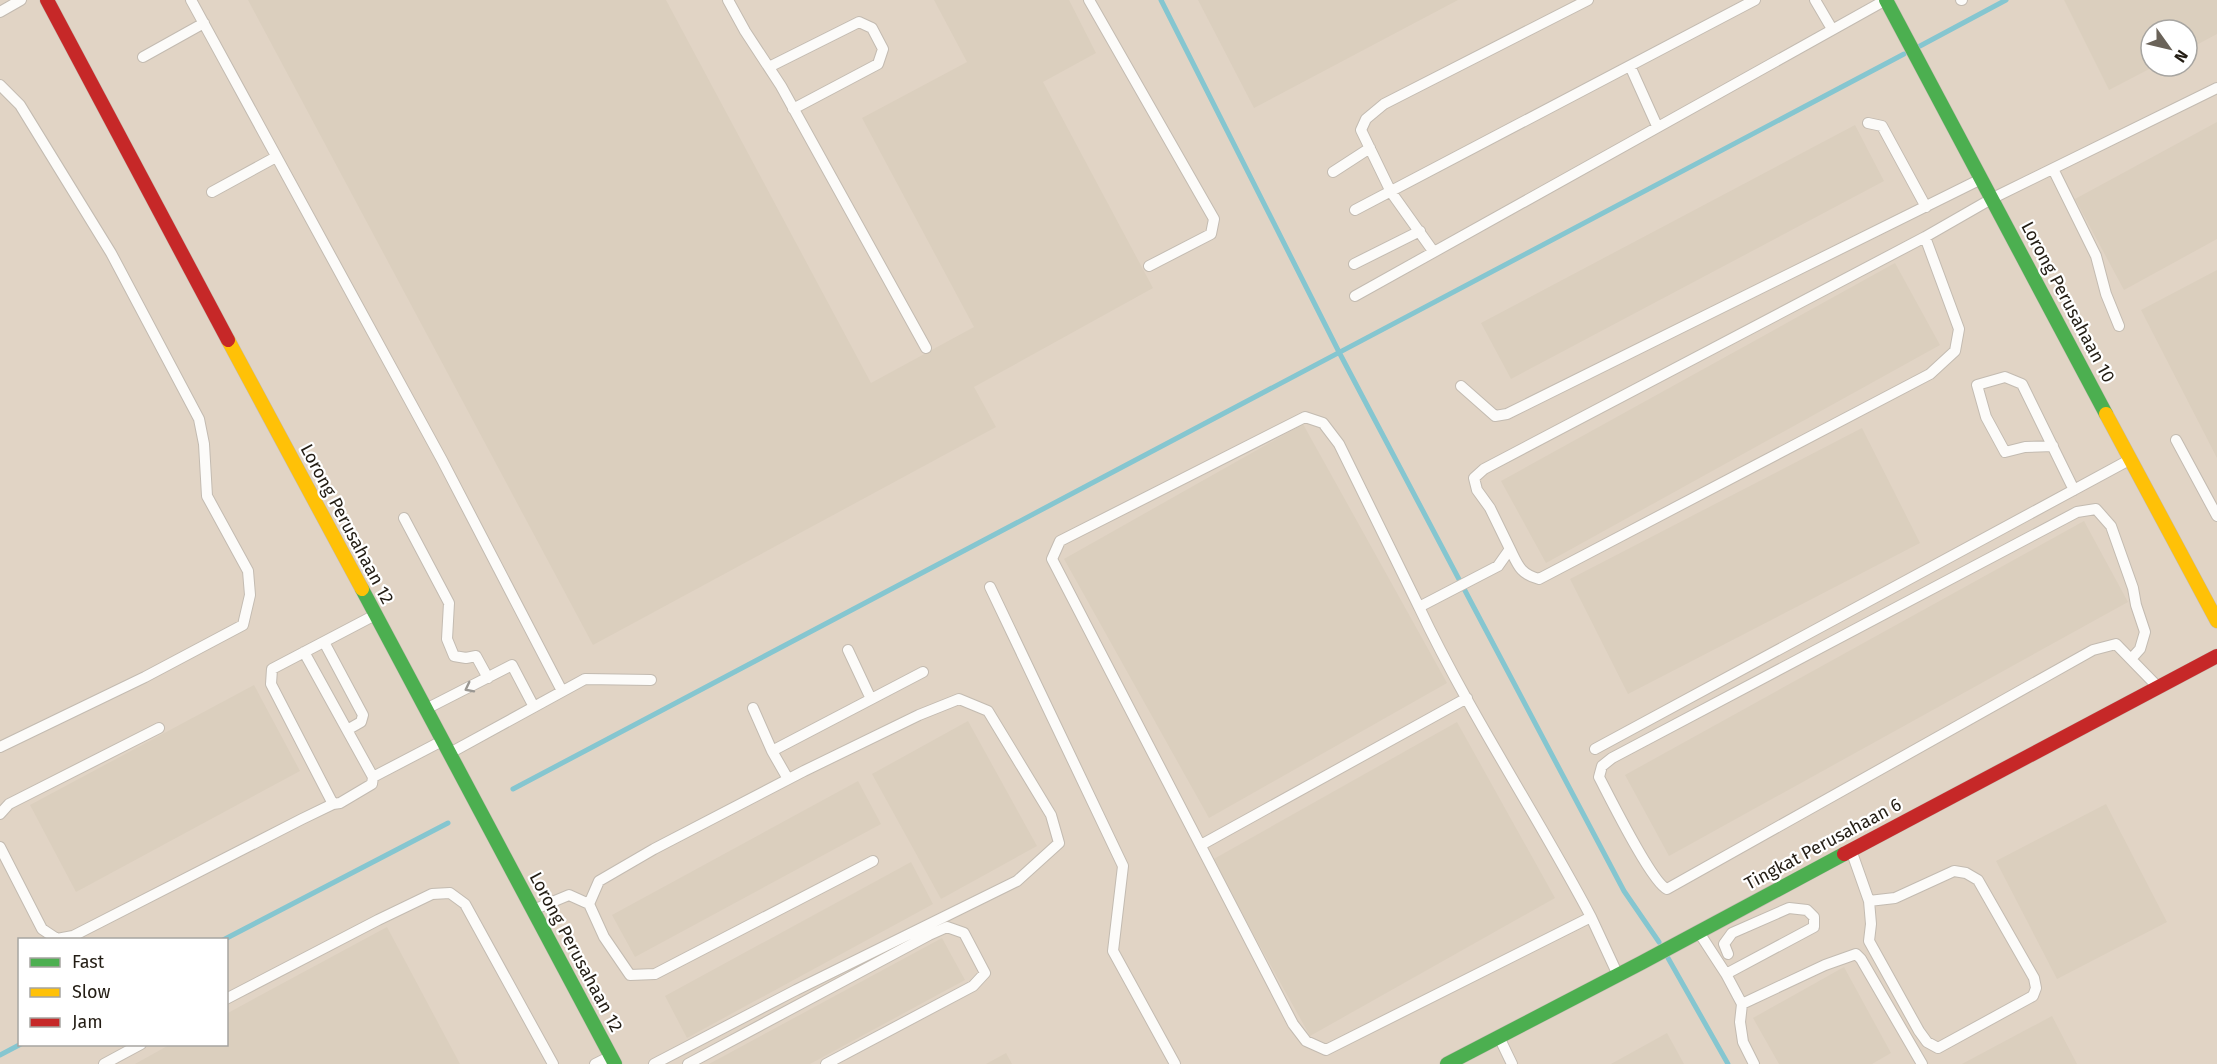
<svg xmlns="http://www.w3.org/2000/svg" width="2217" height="1064" font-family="'Fira Sans',sans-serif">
  <rect width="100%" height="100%" fill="#eee5d8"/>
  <path fill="#e1d4c5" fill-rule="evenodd" d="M0,0H2217V1064H0ZM2151,30H2187V66H2151ZM20,940H226V1044H20Z"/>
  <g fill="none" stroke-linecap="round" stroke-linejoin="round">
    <path stroke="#85c6d0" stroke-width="5" d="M1161,0L1340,354L1471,602L1624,891L1659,942
      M1920,46L2006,0
      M513,789L1904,54
      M223,940L448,823
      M1668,958L1728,1064
      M0,1055L21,1044"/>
  </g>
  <path fill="#dbcfbe" d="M248,0H666L871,383L974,327L862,118L967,62L934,0H1069L1096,53L1043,82L1153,288L974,387L996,427L593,645Z
    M1198,0H1458L1254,108Z
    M2064,0H2217V34L2187,50V30H2151V66H2155L2109,90Z
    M2217,122V239L2124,290L2075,199Z
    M1855,125L1884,181L1511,379L1481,323Z
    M1895,263L1940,345L1546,563L1501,481Z
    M2217,270V458L2141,310Z
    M1303,424L1447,683L1209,818L1064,559Z
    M1862,428L1920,543L1628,694L1570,579Z
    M2084,521L2128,602L1669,856L1625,775Z
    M254,685L300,771L76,892L30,805Z
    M968,721L1037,846L941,899L872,774Z
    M1457,722L1555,898L1310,1036L1212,860Z
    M858,781L881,824L635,957L612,915Z
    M2106,804L2167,922L2057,979L1996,861Z
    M911,862L933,904L687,1038L665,996Z
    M387,927L460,1064H135L171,1044H226V1014Z
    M942,938L965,980L810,1064H709Z
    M1844,967L1891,1053L1872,1064H1779L1753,1018Z
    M2052,1016L2077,1064H1962Z
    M1667,1033L1684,1064H1611Z
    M1006,1053L1012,1064H986Z"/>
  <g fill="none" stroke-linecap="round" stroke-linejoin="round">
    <g stroke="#c3bbb1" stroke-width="12">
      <path id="lane" d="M191,0L442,460L562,691
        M728,0L745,31L781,86L926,348
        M1089,0L1214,219L1211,234L1149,266
        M1815,0L1832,29
        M1961,0H1962
        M0,12L21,0
        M143,57L204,23
        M1630,66L1657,126
        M769,67L859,22L872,28L883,49L878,64L793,109
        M0,85L20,105L111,253L199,419L204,444L207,496L248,571L250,595L243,625L145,677L0,747
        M1868,123L1882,126L1926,207
        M2053,169L2096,256L2106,294L2119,326
        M1333,172L1370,148
        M212,192L276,157
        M1355,210L1755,0
        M1433,251L1391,192L1361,130L1366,119L1384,104L1588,0
        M1354,264L1420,231
        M1355,296L1884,1
        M1461,386L1495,416L1507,414L1981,179
        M2176,440L2217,516
        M2053,446L2025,447L2005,452L1986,417L1977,385L2005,377L2022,384L2074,490
        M404,518L449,603L447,639L454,656L466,658L476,656L488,678
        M1510,549C1518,565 1520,574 1539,579L1930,374L1955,351L1959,329L1925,237L1993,198L2217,88
        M990,587L1123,866L1113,951L1175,1064
        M1419,607C1469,713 1536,813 1591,917L1326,1050L1306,1041L1293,1024L1052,559L1060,541L1305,417L1323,423L1339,444L1419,607L1498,566L1510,549L1490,508L1477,490L1474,478L1484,469L1925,237
        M324,642L363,715L361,722L347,730
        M848,650L871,699
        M2131,659L2140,649L2145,632L2136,605L2133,588L2111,526L2096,509L2077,512L1612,758L1602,766L1599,777C1609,796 1652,883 1667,889L2093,650L2116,644L2156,685
        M753,708L772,751L788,779
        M426,709L512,665L534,707
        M1595,749L2131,459
        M772,751L923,672
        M450,753L585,679L651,680
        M373,777L442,741
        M333,804L271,684L272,669L375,615
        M0,814L9,804L159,728
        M1201,845L1467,698
        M0,847L42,929L57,939L73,936L302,819L333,804L340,803L372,784L373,777L304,652
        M1851,850L1869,901L1895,898L1954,871L1966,873L1978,880L2034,978L2036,988L2033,996L1938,1048L1927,1042L1919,1031L1869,941L1871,924L1869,901
        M589,904L599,881L654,849L804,771L919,715L959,699L988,711L1051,815L1059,843L1017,881L796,990L654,1064
        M533,910L569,895L589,904L604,937L630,975L655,974L873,861
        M1591,917L1617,973
        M1698,931L1726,974L1814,927V917L1807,910L1789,908L1732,933L1724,944L1728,954
        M1726,974L1742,1004L1740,1022L1743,1042L1754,1064
        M226,999L378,920L432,894L450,893L465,904L553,1064
        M1742,1004L1825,965L1856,954L1861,959L1922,1064
        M1499,1037L1512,1064
        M104,1064L141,1044
        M595,1064L611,1056
        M688,1064L929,935L947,927L964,933L985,973L973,986L826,1064"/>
    </g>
    <g stroke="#c3bbb1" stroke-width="15">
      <path id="fast" d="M1886,0L2106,414
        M362,589L615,1064
        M1447,1064L1641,963L1844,854"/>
    </g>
    <g stroke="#c3bbb1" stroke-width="15">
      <path id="slow" d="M228,340L362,589
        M2106,414L2217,621"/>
    </g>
    <g stroke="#c3bbb1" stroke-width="15">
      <path id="jam" d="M47,0L228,340
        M1844,854L2217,656"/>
    </g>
    <use href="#lane" stroke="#fcfbf9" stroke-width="10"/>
    <use href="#fast" stroke="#4caf50" stroke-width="14"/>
    <use href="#slow" stroke="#ffc107" stroke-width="14"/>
    <use href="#jam" stroke="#c62828" stroke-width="14"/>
  </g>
  <defs><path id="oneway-chevron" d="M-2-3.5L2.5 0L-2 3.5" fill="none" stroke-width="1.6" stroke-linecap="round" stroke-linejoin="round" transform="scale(1.5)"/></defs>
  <use stroke="#9a9792" href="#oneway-chevron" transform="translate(469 688) rotate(153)"/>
  <g text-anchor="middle" stroke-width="4.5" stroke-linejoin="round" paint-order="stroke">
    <g font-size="18" fill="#231d14" stroke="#fff">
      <text transform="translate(2068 302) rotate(62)" y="6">Lorong Perusahaan 10</text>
      <text transform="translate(347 524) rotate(62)" y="6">Lorong Perusahaan 12</text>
      <text transform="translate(1823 844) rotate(-28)" y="6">Tingkat Perusahaan 6</text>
      <text transform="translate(576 952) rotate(62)" y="6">Lorong Perusahaan 12</text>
    </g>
  </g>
  <rect x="18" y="938" width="210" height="108" fill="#ffffff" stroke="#a7a5a1" stroke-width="1.5"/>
  <rect x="30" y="958" width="30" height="9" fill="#4caf50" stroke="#a7a5a1" stroke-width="1.5"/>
  <text x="72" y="968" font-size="18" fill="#231d14">Fast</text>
  <rect x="30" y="988" width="30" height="9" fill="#ffc107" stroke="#a7a5a1" stroke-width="1.5"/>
  <text x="72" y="998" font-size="18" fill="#231d14">Slow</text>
  <rect x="30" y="1018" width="30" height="9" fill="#c62828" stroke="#a7a5a1" stroke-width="1.5"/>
  <text x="72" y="1028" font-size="18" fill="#231d14">Jam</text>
  <g transform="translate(2169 48) rotate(124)"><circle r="28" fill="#ffffff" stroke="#a7a5a1" stroke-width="1.5"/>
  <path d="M0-4.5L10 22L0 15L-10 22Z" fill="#6a6359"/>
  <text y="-9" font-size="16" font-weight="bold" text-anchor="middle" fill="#231d14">N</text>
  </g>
</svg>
